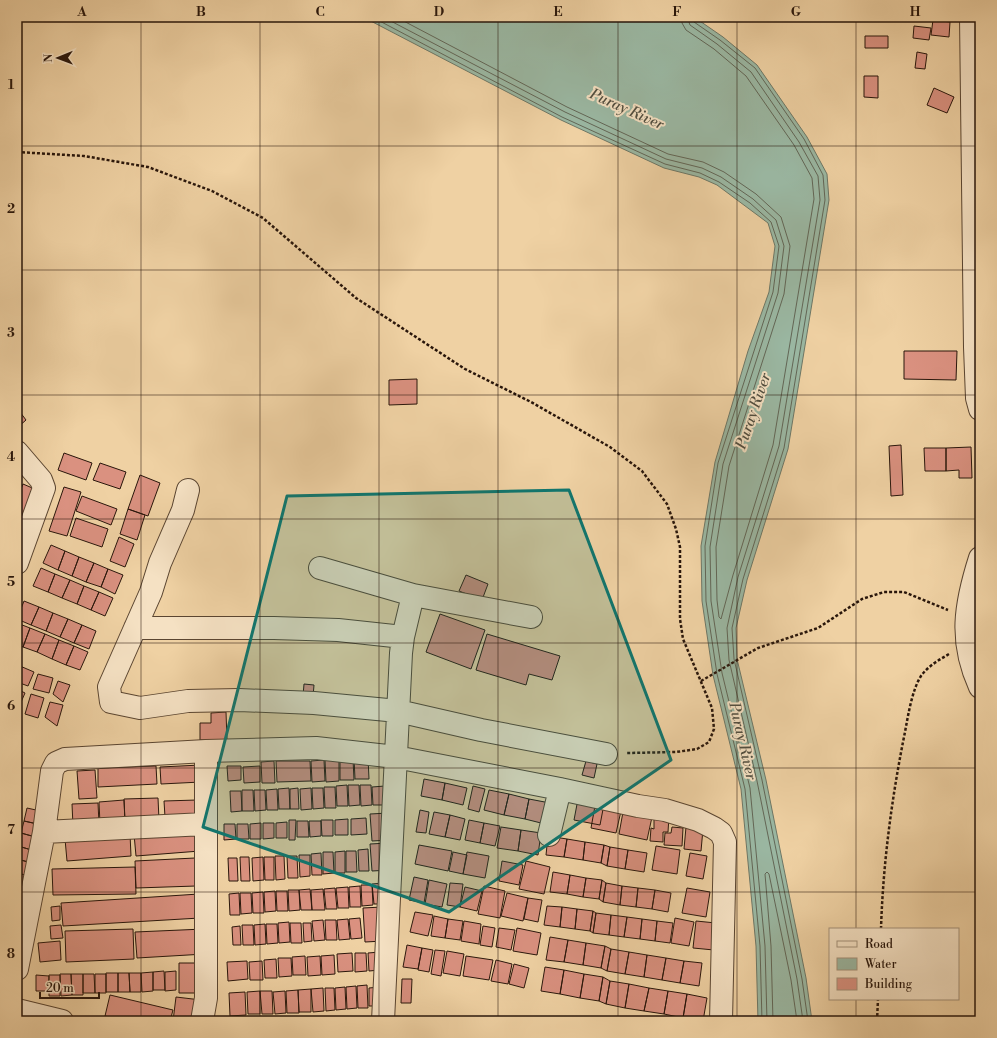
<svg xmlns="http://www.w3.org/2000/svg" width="997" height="1038" font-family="'Libre Bodoni',serif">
  <rect width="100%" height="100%" fill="#efd1a3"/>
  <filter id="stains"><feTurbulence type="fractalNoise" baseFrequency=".005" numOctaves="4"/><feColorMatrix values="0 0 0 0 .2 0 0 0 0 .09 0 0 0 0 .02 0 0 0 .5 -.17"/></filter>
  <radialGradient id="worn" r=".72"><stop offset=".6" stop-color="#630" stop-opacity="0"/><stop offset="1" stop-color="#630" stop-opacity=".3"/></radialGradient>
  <path fill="#9ab7a2" stroke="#6d7766" d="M363,17H694L723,37L757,65L807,137L827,174L829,200L788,449L747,580L736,628L737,659L766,780L806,978L812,1021H758L756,946L741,789L713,675L702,601L701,546L715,462L748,351L769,292L775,246L768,223L717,185L699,177L664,168L561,120Z"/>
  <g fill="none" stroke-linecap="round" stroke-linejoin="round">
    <path stroke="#626656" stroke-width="1" d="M372,17L562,117L665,164L700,173L719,182L750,203L771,222L779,246L773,292L718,463L705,546L706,601L717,674L745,789L760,946L762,1021
      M383,17L565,112L666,159L702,168L721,177L753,199L776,220L784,246L778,293L723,464L710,547L711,601L722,673L750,788L765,946L767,1021
      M396,17L567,107L668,154L703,162L724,172L756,194L781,217L790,246L784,294L729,466L716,547L717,600L719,617L721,619L733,575L773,445L814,199L812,178L794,145L746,76L714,49L686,30L682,23L681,17
      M687,17L690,25L717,44L751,72L799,142L818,176L820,200L779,446L738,577L727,628L729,660L757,781L797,979L803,1021
      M692,17L694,22L720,40L755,68L804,139L823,175L825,200L784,448L743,579L732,628L734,659L762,780L802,979L808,1021
      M773,1021L771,946L765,874L767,872L769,874L791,980L797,1021"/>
  </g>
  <path fill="#da9180" stroke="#29160b" d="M933,20L950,22L949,37L931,35Z
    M914,26L931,28L929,40L913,38Z
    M865,36H888V48H865Z
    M917,52L927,54L925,69L915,68Z
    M864,76H878V98L864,97Z
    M934,88L954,97L947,113L927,105Z
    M904,351H957L956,380L904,379Z
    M417,379V404L389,405V380Z
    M17,408L26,420L17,428Z
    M901,445L903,495L891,496L889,446Z
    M971,447L972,478H959V470L946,471V448Z
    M924,448H946V471H925Z
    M64,453L92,463L86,480L58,470Z
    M100,463L126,472L120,489L93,480Z
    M140,475L160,483L148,516L128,509Z
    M23,484L37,490L17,542V499Z
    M64,487L81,492L67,536L49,531Z
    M82,496L117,509L111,525L76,511Z
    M128,509L145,515L137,540L120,534Z
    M76,518L108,529L102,547L70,536Z
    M119,537L134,544L125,567L110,561Z
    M51,545L65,551L58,570L43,563Z
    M65,551L79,557L72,576L58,570Z
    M79,557L94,563L86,582L72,576Z
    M94,563L108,569L101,587L86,582Z
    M41,568L55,574L48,592L33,586Z
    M108,569L123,575L115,594L101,587Z
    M55,574L70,580L62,598L48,592Z
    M466,575L488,584L482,600L459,591Z
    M70,580L84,586L77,604L62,598Z
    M84,586L99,592L91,610L77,604Z
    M99,592L113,598L105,616L91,610Z
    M24,601L39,607L31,625L17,619Z
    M39,607L53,613L46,631L31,625Z
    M53,613L68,619L60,637L46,631Z
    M440,614L485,630L471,669L426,652Z
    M68,619L82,625L74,643L60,637Z
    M17,623L30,628L23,647L17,644Z
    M82,625L96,631L89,649L74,643Z
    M30,628L45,634L37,652L23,647Z
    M45,634L59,640L52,659L37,652Z
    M487,634L560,656L552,680L529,674L526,685L476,670Z
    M59,640L74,646L66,665L52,659Z
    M74,646L88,652L80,670L66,665Z
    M20,666L34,672L28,686L17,682V673Z
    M38,674L53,678L49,693L33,689Z
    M58,681L70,685L63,702L53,694Z
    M304,684L314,685L313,697L303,696Z
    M17,689L25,693L18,709L17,708Z
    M31,694L44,698L38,718L25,714Z
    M50,702L63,705L57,726L45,717Z
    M226,712L227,740H200V723H211V713Z
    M368,757L369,779H355L354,758Z
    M340,759H353L354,780H340Z
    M324,760L325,781L312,782L311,761Z
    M325,760H339V781L326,782Z
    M274,761L275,783H262L261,762Z
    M276,761H310L311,781L277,782Z
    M586,761L597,764L594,778L582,775Z
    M201,765V782L161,784L160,767Z
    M156,766L157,784L98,787V768Z
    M227,766H241V780L228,781Z
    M260,766V782L244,783L243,767Z
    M95,770L97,798L79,799L77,771Z
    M424,779L445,783L442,800L421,796Z
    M445,783L467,788L463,805L442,800Z
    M347,785L348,806H337L336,786Z
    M348,785H359L360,805L349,806Z
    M360,785H371L372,805L361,806Z
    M385,786L387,805H373L372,787Z
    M473,786L485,789L479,812L468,809Z
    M324,787H335L336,808H325Z
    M289,788L290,809H279L278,789Z
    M298,788L299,809H290V789Z
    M311,788L312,809L301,810L300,789Z
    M312,788H323L324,808L313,809Z
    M277,789L278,810H267L266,790Z
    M242,790H253L254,811H242Z
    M254,790H265L266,810L255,811Z
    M489,790L509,794L504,815L484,810Z
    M230,791H241L242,811L231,812Z
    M509,794L529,799L525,819L504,815Z
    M158,798L159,820L125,821L124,799Z
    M529,799L550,803L545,824L525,819Z
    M578,799L604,804L600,825L574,820Z
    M124,800L125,823L100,824L99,802Z
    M197,800L198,815L165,817L164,801Z
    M98,803L99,824L73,826L72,804Z
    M595,806L621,811L616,833L591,828Z
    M27,808L45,812L42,825L24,821Z
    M420,810L429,812L426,833L416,832Z
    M434,812L450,815L445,837L429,834Z
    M623,812L652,817L647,840L619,834Z
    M388,813L390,840L372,841L370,814Z
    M450,815L465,819L460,840L445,837Z
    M654,816H669L668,832H663V842L650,841L651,828L654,829Z
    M366,818L367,834L351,835V819Z
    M348,819V835H335V820Z
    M289,820H296L295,840H289Z
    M321,820H333V836H322Z
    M469,820L484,823L480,843L465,840Z
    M24,821L42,825L39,838L21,833Z
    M297,821H308L309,837H297Z
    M309,821H321V836L310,837Z
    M287,822V838H276V823Z
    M261,823V839H250V824Z
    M263,823H274V838L263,839Z
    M484,823L500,826L495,846L480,843Z
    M224,824H235L236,839L224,840Z
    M237,824H248L249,839H237Z
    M501,827L521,830L518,851L497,848Z
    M672,827L683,828L682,846L664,845L665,833H671Z
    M686,827L703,829L701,851L684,849Z
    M199,829L200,851L136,856L134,834Z
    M521,830L541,833L538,855L518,851Z
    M21,833L39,838L35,851L18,846Z
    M130,834L131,856L67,861L65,839Z
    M548,836L567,839L564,857L546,855Z
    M567,839L585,842L583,860L564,857Z
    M585,842L604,845L601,863L583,860Z
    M388,843L390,870L372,871L370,844Z
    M419,845L452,851L448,871L415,864Z
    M604,845L610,847L607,866L601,863Z
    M18,846L35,851L32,863L17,859Z
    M656,846L680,850L677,874L652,870Z
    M610,847L628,850L625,869L607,866Z
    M368,849L369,871H359L358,850Z
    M628,850L647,853L644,872L625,869Z
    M345,851V873H335V852Z
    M346,851H356L357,872H346Z
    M323,852H333L334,873L323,874Z
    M453,852L467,855L463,874L449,871Z
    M467,852L489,856L485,878L463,874Z
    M321,853L322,875H312L311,854Z
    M690,853L707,856L703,879L686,876Z
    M299,855H310V876L300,877Z
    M275,856H284L285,879L276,880Z
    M287,856H297L298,878H288Z
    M240,857H249L250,881H241Z
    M263,857L264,880L253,881L252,858Z
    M264,857H274V880H265Z
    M195,858L196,886L136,888L135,861Z
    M228,858H237L238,881H229Z
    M17,859L32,863L29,876L17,873Z
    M502,861L523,865L519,885L499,881Z
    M526,861L550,867L544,894L519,889Z
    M135,867L136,894L53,895L52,869Z
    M553,872L570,875L567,894L550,892Z
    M17,873L29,876L26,888L17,886Z
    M570,875L586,878L583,897L567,894Z
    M414,877L428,880L424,903L409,900Z
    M586,878L602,880L599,899L583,897Z
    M429,880L447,884L442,907L425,904Z
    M602,880L606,883L603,902L599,899Z
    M384,883L385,904H374L372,884Z
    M450,883L463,884L460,907L447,905Z
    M606,883L622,886L620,905L603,902Z
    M361,885H372L373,905L362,906Z
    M17,886L26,888L23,901L17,900Z
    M360,886L361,907H350L349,887Z
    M484,886L505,891L500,918L478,914Z
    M622,886L638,888L636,907L620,905Z
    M348,887L349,908H338L336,888Z
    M465,887L482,891L477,911L460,907Z
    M335,888L337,909H326L324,889Z
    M638,888L655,890L652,909L636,907Z
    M687,888L710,892L706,917L682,913Z
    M310,889L312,910H301L299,890Z
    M323,889L325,910H312L311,890Z
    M288,890H299L300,910L289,911Z
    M655,890L671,893L668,912L652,909Z
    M275,891L276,911L265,912L264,892Z
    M276,891H287L288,911H277Z
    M263,892L264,913H253L252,893Z
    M239,893L240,915H230L229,894Z
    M240,893H251L252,913L241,914Z
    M507,893L528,898L523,921L501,916Z
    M199,894L200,918L63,926L61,903Z
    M528,898L542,900L538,922L524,919Z
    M60,906V920L52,921L51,907Z
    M547,906L562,907L560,927L544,925Z
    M382,907L384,941L365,942L363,908Z
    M562,907L577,909L575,929L560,927Z
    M577,909L593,911L590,931L575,929Z
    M593,911L596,913L593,933L590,931Z
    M415,912L433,915L428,936L410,932Z
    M596,913L611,915L609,935L593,933Z
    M611,915L627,917L624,937L609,935Z
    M434,916L448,919L445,938L431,936Z
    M627,917L642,919L640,939L624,937Z
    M360,918L362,938L351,939L349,919Z
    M675,918L694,922L689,946L671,943Z
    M348,919L350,939L339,940L337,920Z
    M448,919L463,921L460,940L445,938Z
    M642,919L657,921L655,941L640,939Z
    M323,920L325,940L314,941L312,921Z
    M325,920H336L337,940H326Z
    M464,921L481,924L479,944L461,941Z
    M657,921L673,923L670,943L655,941Z
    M696,921L716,923L714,950L693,948Z
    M289,922L290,942L279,943L278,923Z
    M290,923H301L302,943H291Z
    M303,923H311L312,941L304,942Z
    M265,924L266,944L255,945L254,925Z
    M266,924H277L278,943L267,944Z
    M61,925L63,938L51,939L50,926Z
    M242,925H253L254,945H243Z
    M240,926L241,945H233L232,927Z
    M483,926L495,928L492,947L480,945Z
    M499,928L515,930L511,950L496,947Z
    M517,928L541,933L537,955L513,951Z
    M133,929L134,959L66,962L65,931Z
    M204,929L205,954L137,958L135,932Z
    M550,937L568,940L564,962L546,960Z
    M568,940L586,943L583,965L564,962Z
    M60,941L61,960L40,962L38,943Z
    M586,943L605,946L601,968L583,965Z
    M407,945L422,948L418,969L403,967Z
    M605,946L611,949L607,971L601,968Z
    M422,948L433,950L429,972L418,970Z
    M611,949L629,952L625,974L607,971Z
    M435,950L445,951L441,976L431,974Z
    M447,951L464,954L460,976L443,973Z
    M380,952V970L369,971L368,953Z
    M629,952L647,955L644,977L625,974Z
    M352,953L353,971L338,972L337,954Z
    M355,953H366L367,971L355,972Z
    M334,955L335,974L322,975L321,956Z
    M647,955L666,958L662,980L644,977Z
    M305,956L306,975H293L292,957Z
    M320,956L321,975L308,976L307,957Z
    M466,956L493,960L489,980L463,976Z
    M278,958H291L292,976L279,977Z
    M666,958L684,961L680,983L662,980Z
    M276,959L277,978H265L264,960Z
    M496,960L512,964L508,984L491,981Z
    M247,961L248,979L228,981L227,962Z
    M262,961L263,980H250L249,962Z
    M684,961L702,963L699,986L680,983Z
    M179,963H204V993H179Z
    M514,964L529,968L524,988L509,984Z
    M545,967L564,970L560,994L541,991Z
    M564,970L584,974L580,998L560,994Z
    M164,971L165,990H153V972Z
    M176,971V990L165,991V972Z
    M153,972V991L142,992L141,973Z
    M106,973H118V992H106Z
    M118,973H129L130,992H118Z
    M129,973H141V992H130Z
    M60,974H71L72,995L61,996Z
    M71,974H83V995H72Z
    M83,974H94L95,993H83Z
    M95,974H106V993H95Z
    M584,974L603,977L599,1001L580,998Z
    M36,975L49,976L48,991H36Z
    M49,975H60V996H49Z
    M603,977L610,981L606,1004L599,1001Z
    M402,979H412L411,1003H401Z
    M610,981L629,984L625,1008L606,1004Z
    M629,984L649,988L644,1011L625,1008Z
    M367,985L368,1008H358L357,986Z
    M356,986L357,1008L347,1009L346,987Z
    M345,987L346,1009L336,1010L335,988Z
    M380,987L381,1006H369V988Z
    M323,988L324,1011L313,1012L311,989Z
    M325,988H334L335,1010L326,1011Z
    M649,988L668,991L664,1014L644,1011Z
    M311,989V1012H299L298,990Z
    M298,990L299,1013H287L286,991Z
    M260,991V1014H248L247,992Z
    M260,991H272L273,1014H262Z
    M285,991L286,1013L275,1014L273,992Z
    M668,991L687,994L683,1018L664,1014Z
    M245,992L246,1015L230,1016L229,993Z
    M687,994L707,998L703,1021L683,1018Z
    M110,995L173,1010L170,1021H126L105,1016Z
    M176,997L201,1000L198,1021H173Z"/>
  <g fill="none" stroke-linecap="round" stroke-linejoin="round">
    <g stroke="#5a4531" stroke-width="24">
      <path id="minor" d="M971,17L975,347L977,398L980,409
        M17,452L41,480L44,488L17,563
        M188,490L183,510L160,563L151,592L109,687L111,702L140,708L188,701L239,700L314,703L398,711L481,730L606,754
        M980,558C965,605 959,641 980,687
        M320,568L413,595L403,637L401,653L383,1021
        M413,595L531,617
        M135,628H274L338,630L403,637
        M44,832L205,824
        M549,835L560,789
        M17,969L44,832L52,771L56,763L65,759L206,751L316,748L396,757L560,789L638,806L665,810L698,820L714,828L721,833L725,842L721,1021
        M17,1010L62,1021
        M202,1021L206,998V751"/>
    </g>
    <path stroke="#29160b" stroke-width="2.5" stroke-dasharray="3 2" stroke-linecap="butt" d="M17,152L84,156L148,167L212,191L263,218L356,298L465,369L531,402L610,447L642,471L667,504L676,529L680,547V619L683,639L712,708L714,729L709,742L697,749L676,752L627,753
      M701,681L758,648L818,628L862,599L884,592H904L948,610
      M881,929C883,863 892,796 905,732C908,716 912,690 921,676C928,666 939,660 949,654
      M877,1021L878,999"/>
    <use href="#minor" stroke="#f5e1c3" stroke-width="22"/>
  </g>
  <path fill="#0f766e" fill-opacity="0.2" stroke="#0f766e" stroke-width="3" stroke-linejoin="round" d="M569,490L671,760L449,912L203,827L287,496Z"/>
  <path fill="none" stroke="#29160b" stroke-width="1" stroke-opacity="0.55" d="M141,17V1021M260,17V1021M379,17V1021M498,17V1021M618,17V1021M737,17V1021M856,17V929M17,146H980M17,270H980M17,395H980M17,519H980M17,643H980M17,768H980M17,892H980M856,999V1021"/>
  <g text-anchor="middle" stroke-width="4" stroke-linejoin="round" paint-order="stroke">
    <g font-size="15" font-style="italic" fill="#514e40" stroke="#f5e1c3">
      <text transform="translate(627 109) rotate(24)" y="5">Puray River</text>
      <text transform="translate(753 411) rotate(-71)" y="5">Puray River</text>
      <text transform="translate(743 741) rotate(77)" y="5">Puray River</text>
    </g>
  </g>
  <rect width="997" height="1038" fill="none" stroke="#efd1a3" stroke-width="44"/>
  <rect x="829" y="928" width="130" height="72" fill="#f5e1c3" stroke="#a39079"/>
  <rect x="837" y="941" width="20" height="6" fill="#f5e1c3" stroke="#a39079"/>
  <text x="865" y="948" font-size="12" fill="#29160b">Road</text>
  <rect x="837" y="958" width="20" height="12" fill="#9ab7a2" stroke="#a39079"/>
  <text x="865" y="968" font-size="12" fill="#29160b">Water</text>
  <rect x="837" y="978" width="20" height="12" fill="#da9180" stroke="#a39079"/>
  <text x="865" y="988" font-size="12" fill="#29160b">Building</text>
  <g transform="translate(58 58) rotate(269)" stroke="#f5e1c3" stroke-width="3" paint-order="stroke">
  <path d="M0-3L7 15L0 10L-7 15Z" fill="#29160b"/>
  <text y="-6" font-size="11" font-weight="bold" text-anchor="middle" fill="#29160b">N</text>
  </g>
  <path d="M40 992v6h59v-6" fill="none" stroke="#29160b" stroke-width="2"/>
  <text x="46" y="992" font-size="12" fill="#29160b" stroke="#f5e1c3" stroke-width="3" paint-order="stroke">20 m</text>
  <rect x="22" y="22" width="953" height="994" fill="none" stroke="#29160b" stroke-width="1.5"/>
  <g font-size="13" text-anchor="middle" font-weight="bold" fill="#29160b">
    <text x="82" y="16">A</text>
    <text x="201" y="16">B</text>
    <text x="320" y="16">C</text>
    <text x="439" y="16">D</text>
    <text x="558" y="16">E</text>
    <text x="677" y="16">F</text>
    <text x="796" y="16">G</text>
    <text x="915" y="16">H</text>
    <text x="11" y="89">1</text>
    <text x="11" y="213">2</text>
    <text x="11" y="337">3</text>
    <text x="11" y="461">4</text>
    <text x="11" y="586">5</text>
    <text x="11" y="710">6</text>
    <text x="11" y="834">7</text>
    <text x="11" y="958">8</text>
  </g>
  <rect width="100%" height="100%" filter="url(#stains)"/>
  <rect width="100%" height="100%" fill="url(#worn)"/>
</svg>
